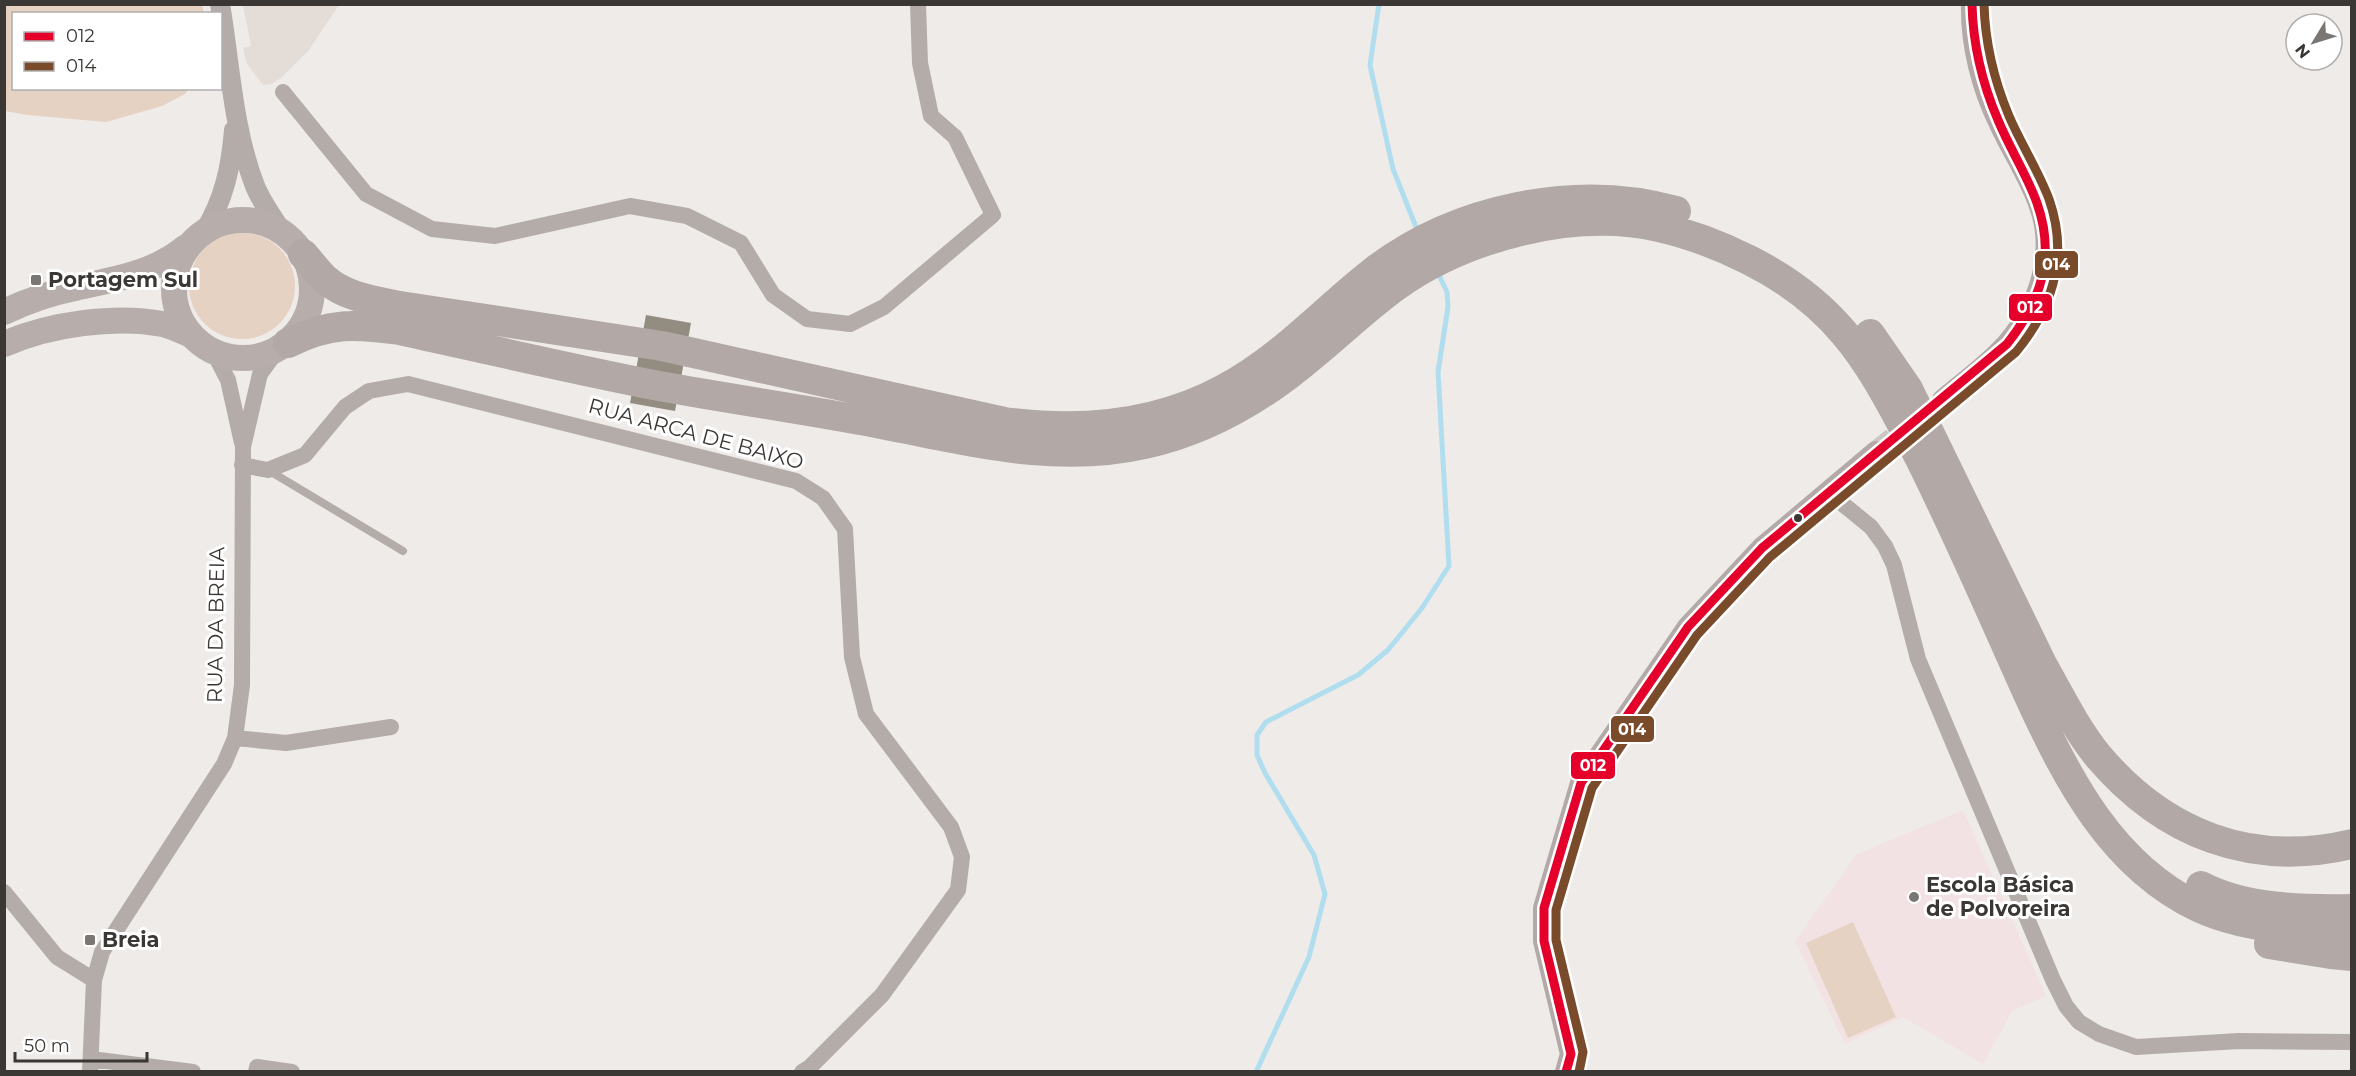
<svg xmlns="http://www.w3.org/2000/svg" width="2356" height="1076" font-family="Montserrat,sans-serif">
  <rect width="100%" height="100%" fill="#eeebe9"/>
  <path fill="#e4dcd6" d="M243,5V4L339,5L308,51L282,77L272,84L263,85L247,64L243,48L251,46Z"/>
  <path fill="#f2e2e3" d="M1963,810L2046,996L2012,1011L1983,1064L1903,1017L1845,1044L1795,941L1857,854Z"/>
  <path fill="#e6d2c3" d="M4,5H202L204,13L14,14V88L189,89L185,94L162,106L106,122L27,115L5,111Z
    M189 286a53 53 0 1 1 106 0a53 53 0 1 1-106 0Z
    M1853,922L1896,1017L1848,1038L1806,943Z"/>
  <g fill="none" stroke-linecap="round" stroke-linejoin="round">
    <path stroke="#b0deef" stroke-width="5" d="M1379,4L1370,65L1393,169L1418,232
      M1256,1072L1309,957L1325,894L1314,855L1265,773L1257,755V735L1266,722L1358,675L1388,650L1422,608L1449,566L1438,372L1448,307L1447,292L1438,273"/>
  </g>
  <path fill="#938c81" d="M646,315L691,323L675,411L630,403Z"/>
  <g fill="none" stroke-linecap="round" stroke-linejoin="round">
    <path stroke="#cac7c5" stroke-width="22" stroke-dasharray="22 11" stroke-linecap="butt" d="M1876,452L1917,419"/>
    <path stroke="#b4aca9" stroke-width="8" d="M268,470L403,551"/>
    <path stroke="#b4aca9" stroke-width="16" d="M283,92L366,194L432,229L495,236L630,206L687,216L741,243L773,295L807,319L850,324L884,307L993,215L955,137L931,116L920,63L918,4
      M214,353L228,380L242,443
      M242,465L268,470L305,455L345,407L369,391L408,384L796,481L823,498L845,529L852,657L866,714L951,827L962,857L958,890L882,995L810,1067L802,1072
      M1828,492L1871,527L1885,546L1894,565L1918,659L2053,980L2066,1006L2079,1022L2099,1034L2136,1047L2239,1041L2352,1042
      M235,738L286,743L391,727
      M4,892L57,957L94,980
      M91,1059L193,1072
      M90,1072L94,980L102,952L224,764L235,738L242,685L243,447L260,374L278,349
      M256,1072L257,1067L292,1072"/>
    <path stroke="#b4aca9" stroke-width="20" d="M220,4C230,63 233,130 255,186C262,203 273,218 283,233
      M204,232C224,200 231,167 234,130"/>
    <path stroke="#b3aaa8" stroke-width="22" d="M1943,400C1964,382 1990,364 2008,343C2039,306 2057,254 2040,206C2030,177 2013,152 2000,124C1982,88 1971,44 1972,4
      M1566,1072L1571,1054L1544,941V908L1581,783L1688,627L1762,548L1876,452"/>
    <path stroke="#b7aeab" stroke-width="26" d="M174 289a69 69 0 1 1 138 0a69 69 0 1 1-138 0Z
      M4,312C27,301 50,293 75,288C114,279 154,274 186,247
      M4,344C50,324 115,315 163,324C172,326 181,331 189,334"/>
    <path stroke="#b2a8a5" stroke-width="30" d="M303,254C310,262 317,271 325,279C345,297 375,301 400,306L662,346L1004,422C1079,432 1156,426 1224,389C1281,359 1324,310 1374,271C1456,208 1576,183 1676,211
      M1870,334L1908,389L2043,666C2060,696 2076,729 2098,756C2164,834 2251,868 2352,844
      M288,343C330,322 355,324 400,330C486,349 572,369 659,386C726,398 793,408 860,420C955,437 1049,466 1145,444C1209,430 1264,397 1313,355C1341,332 1367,307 1396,286C1467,236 1574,208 1659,227C1690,234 1721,246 1749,260C1785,278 1818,302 1844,333C1873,367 1892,406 1913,445C1955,527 1991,612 2029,696C2067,779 2112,866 2198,907C2245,929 2301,932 2352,930
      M2201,886C2245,909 2303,910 2352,909
      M2269,944L2331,954L2352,956"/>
    <g stroke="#fff" stroke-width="14">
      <path id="bus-1" d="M1566,1072L1571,1054L1544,941V908L1581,783L1688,627L1762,548L2007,344C2041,301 2056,257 2037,203C2027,175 2010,149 1998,120C1982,83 1973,45 1972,4"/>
    </g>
    <g stroke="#fff" stroke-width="14">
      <path id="bus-2" d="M1579,1072L1583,1052L1556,940V910L1592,788L1697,635L1770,557L2016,352C2053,307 2069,256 2049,199C2038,170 2021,144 2009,116C1994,80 1985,43 1984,4"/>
    </g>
    <use href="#bus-1" stroke="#e4002b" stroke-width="9"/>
    <use href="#bus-2" stroke="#7a4b2a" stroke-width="9"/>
  </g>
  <g fill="#797674" stroke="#fff" stroke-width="2">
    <rect x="30" y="274" width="12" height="12" rx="3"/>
    <circle cx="1914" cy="897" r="6"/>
    <rect x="84" y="934" width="12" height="12" rx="3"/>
  </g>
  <circle fill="#3a3735" stroke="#fff" stroke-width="2" cx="1798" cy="518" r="5"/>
  <g text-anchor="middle" stroke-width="6" stroke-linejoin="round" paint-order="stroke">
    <g font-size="21" font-weight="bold" fill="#3a3735" stroke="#fff" text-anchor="start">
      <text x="48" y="287">Portagem Sul</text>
      <text x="1926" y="892">Escola Básica<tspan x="1926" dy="24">de Polvoreira</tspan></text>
      <text x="102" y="947">Breia</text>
    </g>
    <g font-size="21" fill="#3a3735" stroke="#fff">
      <text transform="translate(696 434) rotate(15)" y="7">RUA ARCA DE BAIXO</text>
      <text transform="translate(216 625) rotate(-89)" y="7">RUA DA BREIA</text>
    </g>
  </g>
  <g stroke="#fff" stroke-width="2">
    <rect x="2034" y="250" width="45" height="29" rx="6" fill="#7a4b2a"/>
    <rect x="2008" y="293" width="45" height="29" rx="6" fill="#e4002b"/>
    <rect x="1610" y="715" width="45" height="28" rx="6" fill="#7a4b2a"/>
    <rect x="1570" y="751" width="46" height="29" rx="6" fill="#e4002b"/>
  </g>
  <g font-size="16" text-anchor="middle" font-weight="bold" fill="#fff">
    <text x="2056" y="270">014</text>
    <text x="2030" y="313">012</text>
    <text x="1632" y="735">014</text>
    <text x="1593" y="771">012</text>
  </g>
  <rect width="2356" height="1076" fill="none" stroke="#3a3735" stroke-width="12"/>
  <rect x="12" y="12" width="210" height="78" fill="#ffffff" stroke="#b0afae" stroke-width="1.5"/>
  <rect x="24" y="32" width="30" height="9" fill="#e4002b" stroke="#b0afae" stroke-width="1.5"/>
  <text x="66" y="42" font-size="18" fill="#3a3735">012</text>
  <rect x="24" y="62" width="30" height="9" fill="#7a4b2a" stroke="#b0afae" stroke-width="1.5"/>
  <text x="66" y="72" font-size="18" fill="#3a3735">014</text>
  <g transform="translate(2314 42) rotate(232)"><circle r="28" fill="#ffffff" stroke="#b0afae" stroke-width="1.5"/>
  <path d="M0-4.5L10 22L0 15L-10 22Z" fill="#797674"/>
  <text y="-9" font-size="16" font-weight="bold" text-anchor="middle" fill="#3a3735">N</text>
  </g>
  <path d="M15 1052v9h132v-9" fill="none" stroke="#3a3735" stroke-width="3"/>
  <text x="24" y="1052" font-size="18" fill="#3a3735" stroke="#ffffff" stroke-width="4.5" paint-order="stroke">50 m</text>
</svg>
